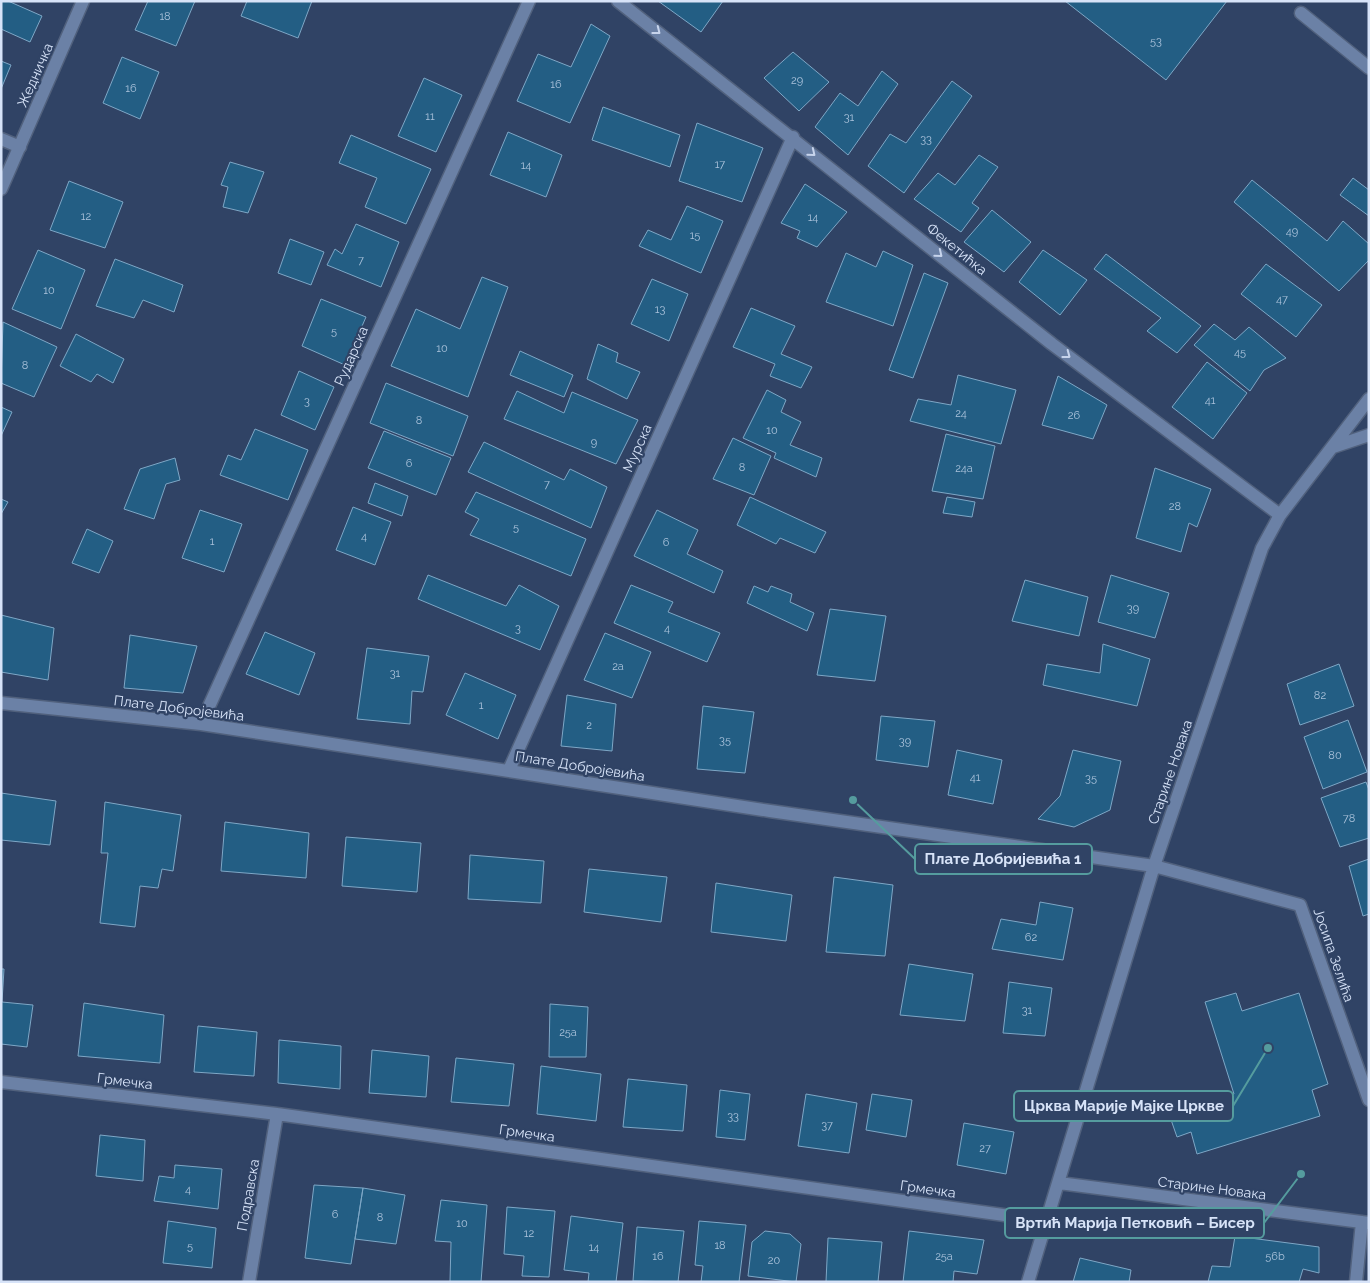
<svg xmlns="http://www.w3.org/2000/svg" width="1370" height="1283" font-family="Raleway,sans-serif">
  <rect width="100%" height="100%" fill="#304365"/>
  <path fill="#235e84" stroke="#7ea7c6" d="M1,1H8L42,16L30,42L1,29Z
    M148,1H195L176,46L135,30Z
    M247,1H312L298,38L241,16Z
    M658,1H723L701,32Z
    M1065,1H1227L1166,80Z
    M591,24L610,36L570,123L517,101L538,54L571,67Z
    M793,52L829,82L799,111L764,78Z
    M122,57L159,72L140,119L103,103Z
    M1,61L11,65L1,89Z
    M882,71L898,84L848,155L815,127L840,93L858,106Z
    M424,78L462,95L436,152L398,136Z
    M952,81L972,96L904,193L868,166L890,134L906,143Z
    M603,107L680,135L670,167L592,140Z
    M697,123L763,148L742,202L679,181Z
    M508,132L562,155L546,197L490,175Z
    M351,135L431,169L406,224L365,207L377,178L339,163Z
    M979,155L998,167L972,203L979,208L961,232L914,199L938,173L955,185Z
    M230,162L264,172L248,213L223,207L228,187L221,185Z
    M1353,178L1369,190V216L1340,195Z
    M1252,180L1327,241L1343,221L1369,244V260L1339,291L1234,202Z
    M69,181L123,202L105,248L50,230Z
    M805,184L847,212L817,247L797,238L800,231L781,223Z
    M687,206L723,221L701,273L639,246L648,230L671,240Z
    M992,210L1031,242L1004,272L964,242Z
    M356,224L399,242L381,287L327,265L335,249L342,254Z
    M290,239L324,252L311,285L278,273Z
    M38,250L85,270L61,329L12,309Z
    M1043,250L1087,280L1060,315L1019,282Z
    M883,251L913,265L893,326L826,302L846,253L876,267Z
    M1106,254L1201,326L1177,353L1147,331L1161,318L1094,269Z
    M115,259L183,285L174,312L143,300L134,318L96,306Z
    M1266,264L1322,305L1296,337L1241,294Z
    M924,273L948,283L913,378L889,370Z
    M482,277L508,287L468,397L391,366L416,309L460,329Z
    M652,279L688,294L669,341L631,324Z
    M321,299L366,317L345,365L302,346Z
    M751,308L795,326L781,354L812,367L801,388L770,376L775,364L733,347Z
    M3,322L57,347L34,397L1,383Z
    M1214,324L1235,340L1249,327L1286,358L1264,370L1250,391L1194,345Z
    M76,334L124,359L113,383L97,374L91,382L60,366Z
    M598,344L618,353L616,362L640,372L627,399L587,379Z
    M520,351L573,375L564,397L510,375Z
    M1207,362L1247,393L1213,439L1172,407Z
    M299,371L334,387L315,430L281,415Z
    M958,375L1016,390L1001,444L910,421L918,399L951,405Z
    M1058,376L1107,405L1093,439L1042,425Z
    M386,383L468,416L453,456L370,423Z
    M767,390L786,400L781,412L801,422L790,445L822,458L816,477L774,458L776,453L743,438Z
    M517,391L564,413L572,392L638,420L616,464L504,419Z
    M1,407L12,412L1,436Z
    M255,429L308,450L288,500L220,475L228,455L241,460Z
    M384,431L451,458L436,495L368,468Z
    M946,434L995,446L983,499L932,491Z
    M733,438L771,456L754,495L713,479Z
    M484,442L564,480L570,469L607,487L591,528L468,472Z
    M175,458L180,480L166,484L154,519L124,509L140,469Z
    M1155,468L1211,489L1197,527L1189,523L1181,552L1136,538Z
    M375,483L408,496L402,516L368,503Z
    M476,492L586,539L571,576L470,535L479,519L465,512Z
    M750,497L826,532L815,553L780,538L776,544L737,525Z
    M947,497L975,502L972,517L943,513Z
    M1,499L8,502L1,514Z
    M353,507L391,522L375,565L336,550Z
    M200,510L242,524L224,572L182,558Z
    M657,510L698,530L687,554L723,571L714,593L634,556Z
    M87,529L113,541L99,573L72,563Z
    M428,575L506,606L519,585L559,606L540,650L418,599Z
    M1111,575L1169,593L1155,638L1098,622Z
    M1025,580L1088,597L1079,636L1012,621Z
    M631,585L673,602L668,612L720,633L707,662L614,623Z
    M754,586L768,592L771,586L792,594L790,602L814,613L807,631L747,603Z
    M830,609L886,616L875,681L817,675Z
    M1,615L54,628L48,680L1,672Z
    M265,632L315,653L299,695L246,674Z
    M605,633L651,652L632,698L584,680Z
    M130,635L197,646L183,693L124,688Z
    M1103,644L1150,659L1137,706L1043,685L1047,664L1100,673Z
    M367,648L429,656L423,692L412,691L410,724L357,719Z
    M1339,664L1354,706L1300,725L1287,684Z
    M465,673L516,695L498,739L446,715Z
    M567,695L616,704L612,751L561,746Z
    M703,706L754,712L745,773L697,769Z
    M881,716L935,721L928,767L876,760Z
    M1348,720L1367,772L1323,789L1304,737Z
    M957,750L1002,760L993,804L948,795Z
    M1073,750L1121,761L1110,810L1074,827L1038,819L1060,796Z
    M1366,782L1369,790V838L1340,847L1321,798Z
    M1,793L56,801L50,845L1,840Z
    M105,802L181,815L173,871L162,869L158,888L140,886L135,927L100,923L108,853H101Z
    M225,822L309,833L306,878L221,871Z
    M346,837L421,843L417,892L342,886Z
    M470,855L544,861L541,903L468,899Z
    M1369,859V914L1363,916L1349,866Z
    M589,869L667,877L661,922L584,912Z
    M834,877L893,885L885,956L826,952Z
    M716,883L792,895L786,941L711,932Z
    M1040,902L1073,908L1063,960L992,949L1001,919L1036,925Z
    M909,964L973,974L965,1021L900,1015Z
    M1,969H4L2,1002L33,1005L27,1047L1,1044Z
    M1009,982L1052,988L1045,1036L1003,1033Z
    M1236,993L1242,1011L1299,993L1328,1084L1312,1090L1320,1116L1197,1154L1191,1132L1177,1137L1169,1114L1234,1094L1205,1002Z
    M84,1003L164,1015L160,1063L78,1056Z
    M550,1004L588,1007L586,1057H549Z
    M198,1026L257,1032L254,1076L194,1072Z
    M279,1040L341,1046L340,1089L278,1083Z
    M372,1050L429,1056L426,1097L369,1093Z
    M456,1058L514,1064L509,1106L451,1102Z
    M541,1066L601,1074L596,1121L537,1114Z
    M628,1079L687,1085L683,1131L623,1127Z
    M720,1090L750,1094L745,1140L716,1137Z
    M806,1094L857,1103L849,1153L798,1146Z
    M872,1094L912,1100L906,1137L866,1130Z
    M964,1123L1014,1132L1006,1174L957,1165Z
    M100,1135L145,1140L143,1181L96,1176Z
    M175,1165L222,1169L218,1209L154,1201L159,1176L174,1178Z
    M314,1185L363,1188L351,1264L305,1258Z
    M363,1188L405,1195L396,1244L355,1239Z
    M441,1200L487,1205L481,1282H450L451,1242L435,1241Z
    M507,1207L555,1211L549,1277L522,1276L524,1256L504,1254Z
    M571,1216L623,1223L616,1282H588L589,1273L564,1270Z
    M168,1221L216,1228L212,1268L163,1263Z
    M699,1221L746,1225L739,1282H701L703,1266L695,1265Z
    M637,1227L684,1231L678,1282L633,1281Z
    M765,1231L790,1234L801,1244L796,1282L748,1276L752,1242Z
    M909,1231L984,1240L977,1274L954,1271L953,1282H903Z
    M1235,1236L1319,1247V1273L1303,1269L1299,1282H1208L1212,1266L1230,1267Z
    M828,1238L882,1242L878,1282H826Z
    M1080,1258L1131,1270L1129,1282H1073Z"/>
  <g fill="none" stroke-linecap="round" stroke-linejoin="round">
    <g stroke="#51617d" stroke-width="15">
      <path id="minor" d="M618,1L1052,344L1280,515
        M1301,13L1369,68
        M1,139L20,147
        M1,189L83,1
        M1333,447L1369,435
        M1,703L201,724L770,811L1154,866L1300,905L1369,1100
        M201,724L529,1
        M509,770L793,137
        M1,1082L277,1114L1047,1221
        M1059,1183L1369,1223
        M249,1282L277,1114
        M1028,1282L1154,866L1262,548L1280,515L1369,399
        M1356,1282L1362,1222"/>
    </g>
    <use href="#minor" stroke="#6b81a6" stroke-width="12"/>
  </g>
  <defs><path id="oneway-chevron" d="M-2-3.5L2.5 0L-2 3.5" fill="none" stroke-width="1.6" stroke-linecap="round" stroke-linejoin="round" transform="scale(1.25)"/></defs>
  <g stroke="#c7d4ec">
    <use href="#oneway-chevron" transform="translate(657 31) rotate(38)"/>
    <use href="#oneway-chevron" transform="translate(812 153) rotate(39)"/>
    <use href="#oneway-chevron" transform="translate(939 254) rotate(39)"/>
    <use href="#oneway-chevron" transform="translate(1067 355) rotate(37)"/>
  </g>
  <g text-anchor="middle" stroke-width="4.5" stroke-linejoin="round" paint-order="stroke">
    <g font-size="11" fill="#aac2db">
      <text x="165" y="20">18</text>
      <text x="1156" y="45">53</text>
      <text x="797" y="84">29</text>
      <text x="556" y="88">16</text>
      <text x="131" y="92">16</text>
      <text x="430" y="120">11</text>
      <text x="849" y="121">31</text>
      <text x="926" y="143">33</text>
      <text x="720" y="168">17</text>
      <text x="526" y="169">14</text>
      <text x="86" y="220">12</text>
      <text x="813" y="221">14</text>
      <text x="1292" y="235">49</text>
      <text x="695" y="239">15</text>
      <text x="361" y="264">7</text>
      <text x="49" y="294">10</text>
      <text x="1282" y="303">47</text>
      <text x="660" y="313">13</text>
      <text x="334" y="335">5</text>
      <text x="442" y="352">10</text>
      <text x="1240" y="356">45</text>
      <text x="25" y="369">8</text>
      <text x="1210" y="404">41</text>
      <text x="307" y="405">3</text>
      <text x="961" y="417">24</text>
      <text x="1074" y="419">26</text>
      <text x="419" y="424">8</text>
      <text x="772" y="434">10</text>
      <text x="594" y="446">9</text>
      <text x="409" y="467">6</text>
      <text x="742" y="471">8</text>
      <text x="964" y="472">24a</text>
      <text x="547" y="488">7</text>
      <text x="1175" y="510">28</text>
      <text x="516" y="531">5</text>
      <text x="364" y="540">4</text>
      <text x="212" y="545">1</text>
      <text x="666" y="546">6</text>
      <text x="1133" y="612">39</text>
      <text x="518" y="632">3</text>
      <text x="667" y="632">4</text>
      <text x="618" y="670">2a</text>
      <text x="395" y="677">31</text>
      <text x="1320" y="699">82</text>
      <text x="481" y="709">1</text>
      <text x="589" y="729">2</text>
      <text x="725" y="744">35</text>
      <text x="905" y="745">39</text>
      <text x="1335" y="759">80</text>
      <text x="975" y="781">41</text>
      <text x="1091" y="782">35</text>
      <text x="1349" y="822">78</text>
      <text x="1031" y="941">62</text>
      <text x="1027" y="1014">31</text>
      <text x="568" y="1036">25a</text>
      <text x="733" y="1120">33</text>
      <text x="827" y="1129">37</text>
      <text x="985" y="1152">27</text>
      <text x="188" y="1193">4</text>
      <text x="335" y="1218">6</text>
      <text x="380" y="1221">8</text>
      <text x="462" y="1227">10</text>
      <text x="529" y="1237">12</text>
      <text x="720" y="1249">18</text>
      <text x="190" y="1250">5</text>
      <text x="594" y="1251">14</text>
      <text x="658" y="1260">16</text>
      <text x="944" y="1260">25a</text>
      <text x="1275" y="1260">56b</text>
      <text x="774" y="1264">20</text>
    </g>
    <g font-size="14" fill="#d7e3f8" stroke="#304365">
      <text transform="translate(35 75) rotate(-66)" y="5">Жедничка</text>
      <text transform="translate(957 249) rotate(39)" y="5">Фекетићка</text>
      <text transform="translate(351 356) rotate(-66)" y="5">Рударска</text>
      <text transform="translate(637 448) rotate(-66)" y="5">Мурска</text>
      <text transform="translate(179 708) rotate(7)" y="5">Плате Добројевића</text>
      <text transform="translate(580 766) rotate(9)" y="5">Плате Добројевића</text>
      <text transform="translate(1170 772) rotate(-71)" y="5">Старине Новака</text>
      <text transform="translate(1334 955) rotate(71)" y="5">Јосипа Зелића</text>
      <text transform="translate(125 1081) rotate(7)" y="5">Грмечка</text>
      <text transform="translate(527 1133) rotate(8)" y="5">Грмечка</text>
      <text transform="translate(1212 1188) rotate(7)" y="5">Старине Новака</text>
      <text transform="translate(928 1189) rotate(8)" y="5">Грмечка</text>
      <text transform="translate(248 1195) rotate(-80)" y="5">Подравска</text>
    </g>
  </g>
  <path fill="none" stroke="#559c9e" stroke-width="2" d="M853 800L915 859M1268 1048L1233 1106M1301 1174L1264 1223"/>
  <g fill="#559c9e" stroke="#304365" stroke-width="2">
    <circle cx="853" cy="800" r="5"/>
    <circle cx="1268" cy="1048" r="5"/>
    <circle cx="1301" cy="1174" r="5"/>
  </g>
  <g fill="#304365" stroke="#559c9e" stroke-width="2">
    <rect x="915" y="844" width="177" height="30" rx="5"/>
    <rect x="1014" y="1091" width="219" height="30" rx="5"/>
    <rect x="1005" y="1208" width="259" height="30" rx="5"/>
  </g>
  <g font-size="15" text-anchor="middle" font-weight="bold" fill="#d7e3f8">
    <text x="1003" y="864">Плате Добријевића 1</text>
    <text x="1124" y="1111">Црква Марије Мајке Цркве</text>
    <text x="1135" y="1228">Вртић Марија Петковић – Бисер</text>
  </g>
  <rect width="1370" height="1283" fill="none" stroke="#d7e3f8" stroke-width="5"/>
</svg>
